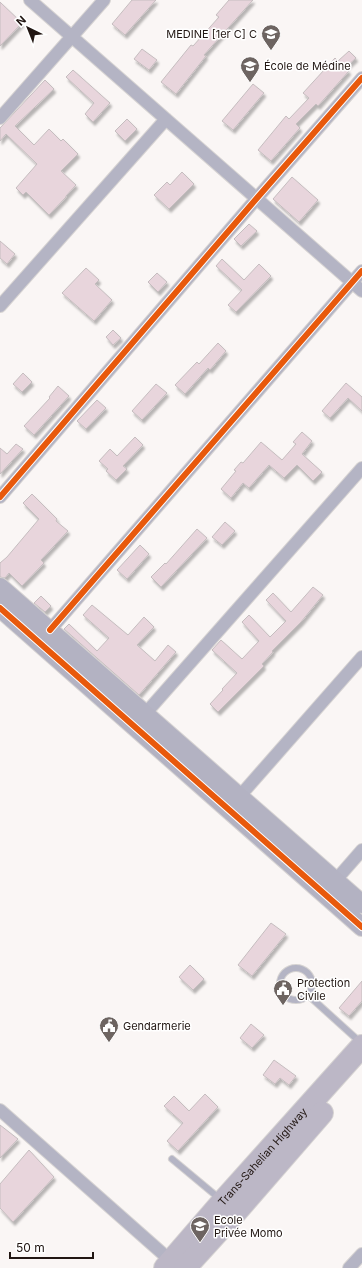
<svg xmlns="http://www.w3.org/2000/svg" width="362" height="1268" font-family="Inter,sans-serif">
  <defs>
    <filter id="shadow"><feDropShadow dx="2" dy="3.5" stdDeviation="1" flood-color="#0004"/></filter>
  </defs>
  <rect width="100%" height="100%" fill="#faf6f5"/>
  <path fill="#e8d5dc" stroke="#c5bdbf" filter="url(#shadow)" d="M132,0H156L125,35L112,24Z
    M229,0H253L204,55L206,56L176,94L161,82L191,45L193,46L219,17L216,15Z
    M0,2L22,23L0,46Z
    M142,49L157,60L149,70L134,59Z
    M349,51L356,58L345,68L349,71L318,106L316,104L296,124L300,128L271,161L258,150L286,116L289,119L309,98L303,93L335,58L338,61Z
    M73,70L110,103L93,122L85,114L94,103L66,77Z
    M45,80L54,89L15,126L34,145L49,129L61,141L63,139L78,154L61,171L76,185L66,196V197L49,215L26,192L23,195L16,188L37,164L6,134L0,141V128Z
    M253,84L264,93L233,130L222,121Z
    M127,119L137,129L125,141L115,131Z
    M182,172L194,184L169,209L154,195L167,182L170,185Z
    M292,177L318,200L299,222L273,199Z
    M249,224L257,231L241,246L234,239Z
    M0,241L15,254L7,264L0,258Z
    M222,259L244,280L259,264L271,276L236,312L228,305L242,290L216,266Z
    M86,268L99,280L95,284L112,300L94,321L62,293Z
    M157,273L167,282L158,292L148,282Z
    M113,330L121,338L113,345L106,337Z
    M218,343L226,351L210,370L208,368L185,394L175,385L197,362L199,364Z
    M23,373L32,382L22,392L13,384Z
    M346,383L362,397V411L348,398L330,418L322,411Z
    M156,384L167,393L142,420L132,411Z
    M58,386L69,396L34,435L24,426L50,398L49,397Z
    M97,400L106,408L86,429L77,421Z
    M302,432L312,441L302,454L322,472L313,481L297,465L284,478L269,465L249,488L243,483L231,498L221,489L236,471L234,470L241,462L243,463L261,442L282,460L296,444L293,442Z
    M135,437L143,445L123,466L127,469L116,480L106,471L108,469L99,461L110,449L117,456Z
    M16,444L23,449L0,474V448L7,454Z
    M32,494L57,519L56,521L68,531L41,560L44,563L22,586L9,573L5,578L0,577V563L7,557L39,519L23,503Z
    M225,522L235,531L222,545L212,537Z
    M197,529L207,538L161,587L151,577L165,563L166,564Z
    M140,545L149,554L127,579L117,570Z
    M313,587L323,595L301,622L272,651L273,652L262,664L264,666L218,712L210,704L223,690L222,689L237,673L212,650L221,640L242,659L259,641L242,622L249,615L270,637L286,621L266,600L273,593L291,612Z
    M41,596L51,606L45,612L34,603Z
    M92,605L128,635L144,617L154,627L137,645L155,661L168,645L176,652L139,695L64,629L69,624L97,651L109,638L83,615Z
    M271,923L286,934L252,976L238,965Z
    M190,965L204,979L193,990L179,977Z
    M362,981V1001L349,1016L339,1008Z
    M251,1024L264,1035L252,1048L240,1038Z
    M274,1060L296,1076L289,1085L280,1078L275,1084L263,1075Z
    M205,1094L218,1107L178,1151L167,1141L183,1123L164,1106L174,1096L189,1111Z
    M0,1125L18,1139L0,1158Z
    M29,1150L54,1177L13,1222L0,1208V1184Z"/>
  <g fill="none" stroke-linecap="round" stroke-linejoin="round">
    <g stroke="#d6d3d2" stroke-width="8">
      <path id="lane" d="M280 984a16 16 0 1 1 32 0a16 16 0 1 1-32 0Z
        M308,995L360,1042
        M172,1159L220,1199"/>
    </g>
    <g stroke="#d6d3d2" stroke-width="14">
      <path id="street" d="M30,0L362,291
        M0,118L104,0
        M0,306L166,119
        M0,497L257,198L362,78
        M50,630L362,271
        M145,714L362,468
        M239,797L362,657
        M335,881L362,850
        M0,1110L171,1261
        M349,1268L362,1254"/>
    </g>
    <g stroke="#d6d3d2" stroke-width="20">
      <path id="secondary" d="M0,587L362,904
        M0,608L362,927"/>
    </g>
    <g stroke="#d6d3d2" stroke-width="24">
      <g id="highway">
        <path id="s1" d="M165,1268L223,1201L362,1046"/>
        <path d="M185,1268L236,1212L322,1113"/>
      </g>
    </g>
    <use href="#lane" stroke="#b4b4c4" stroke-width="6"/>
    <use href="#street" stroke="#b4b4c4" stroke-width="12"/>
    <use href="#secondary" stroke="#b3b2c2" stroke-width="18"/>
    <use href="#highway" stroke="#bcb7c6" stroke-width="22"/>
    <g stroke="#fff" stroke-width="8">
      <path id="cycleway" d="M0,497L257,198L362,78
        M0,608L362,927
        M50,630L362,271"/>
    </g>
    <use href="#cycleway" stroke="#e8590c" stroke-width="6"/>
  </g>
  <defs>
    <g id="school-pin" transform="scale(1)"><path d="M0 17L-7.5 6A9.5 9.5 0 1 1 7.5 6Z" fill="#6d6461" stroke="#fff"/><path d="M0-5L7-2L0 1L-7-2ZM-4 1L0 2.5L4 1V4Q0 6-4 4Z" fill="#fff"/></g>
    <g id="civic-pin" transform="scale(1)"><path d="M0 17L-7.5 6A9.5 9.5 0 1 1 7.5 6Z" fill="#6d6461" stroke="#fff"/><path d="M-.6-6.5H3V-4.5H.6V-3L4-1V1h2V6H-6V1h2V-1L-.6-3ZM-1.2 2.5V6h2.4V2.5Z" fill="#fff"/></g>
  </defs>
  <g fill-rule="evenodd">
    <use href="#school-pin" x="271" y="34"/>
    <use href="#school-pin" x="250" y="66"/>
    <use href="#civic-pin" x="283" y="989"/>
    <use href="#civic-pin" x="109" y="1026"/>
    <use href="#school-pin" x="200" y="1226"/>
  </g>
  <g text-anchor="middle" stroke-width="3" stroke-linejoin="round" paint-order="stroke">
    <g font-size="11" fill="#211612" stroke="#fff" text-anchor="start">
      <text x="257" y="38" text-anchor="end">MEDINE [1er C] C</text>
      <text x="264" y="70">École de Médine</text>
      <text x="297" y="987">Protection<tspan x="297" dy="13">Civile</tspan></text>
      <text x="123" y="1030">Gendarmerie</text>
      <text x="214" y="1224">Ecole<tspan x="214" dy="13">Privée Momo</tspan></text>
    </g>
    <g font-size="11" fill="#211612" stroke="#fff">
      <text dy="4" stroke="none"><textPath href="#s1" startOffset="148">Trans-Sahelian Highway</textPath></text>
    </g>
  </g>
  <g transform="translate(28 28) rotate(317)" stroke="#ffffff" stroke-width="3" paint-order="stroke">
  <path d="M0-3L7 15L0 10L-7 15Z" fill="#211612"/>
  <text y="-6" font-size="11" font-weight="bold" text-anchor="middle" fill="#211612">N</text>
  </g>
  <path d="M10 1252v6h83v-6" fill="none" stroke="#211612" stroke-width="2"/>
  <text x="16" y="1252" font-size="12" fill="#211612" stroke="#ffffff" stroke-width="3" paint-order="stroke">50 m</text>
</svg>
